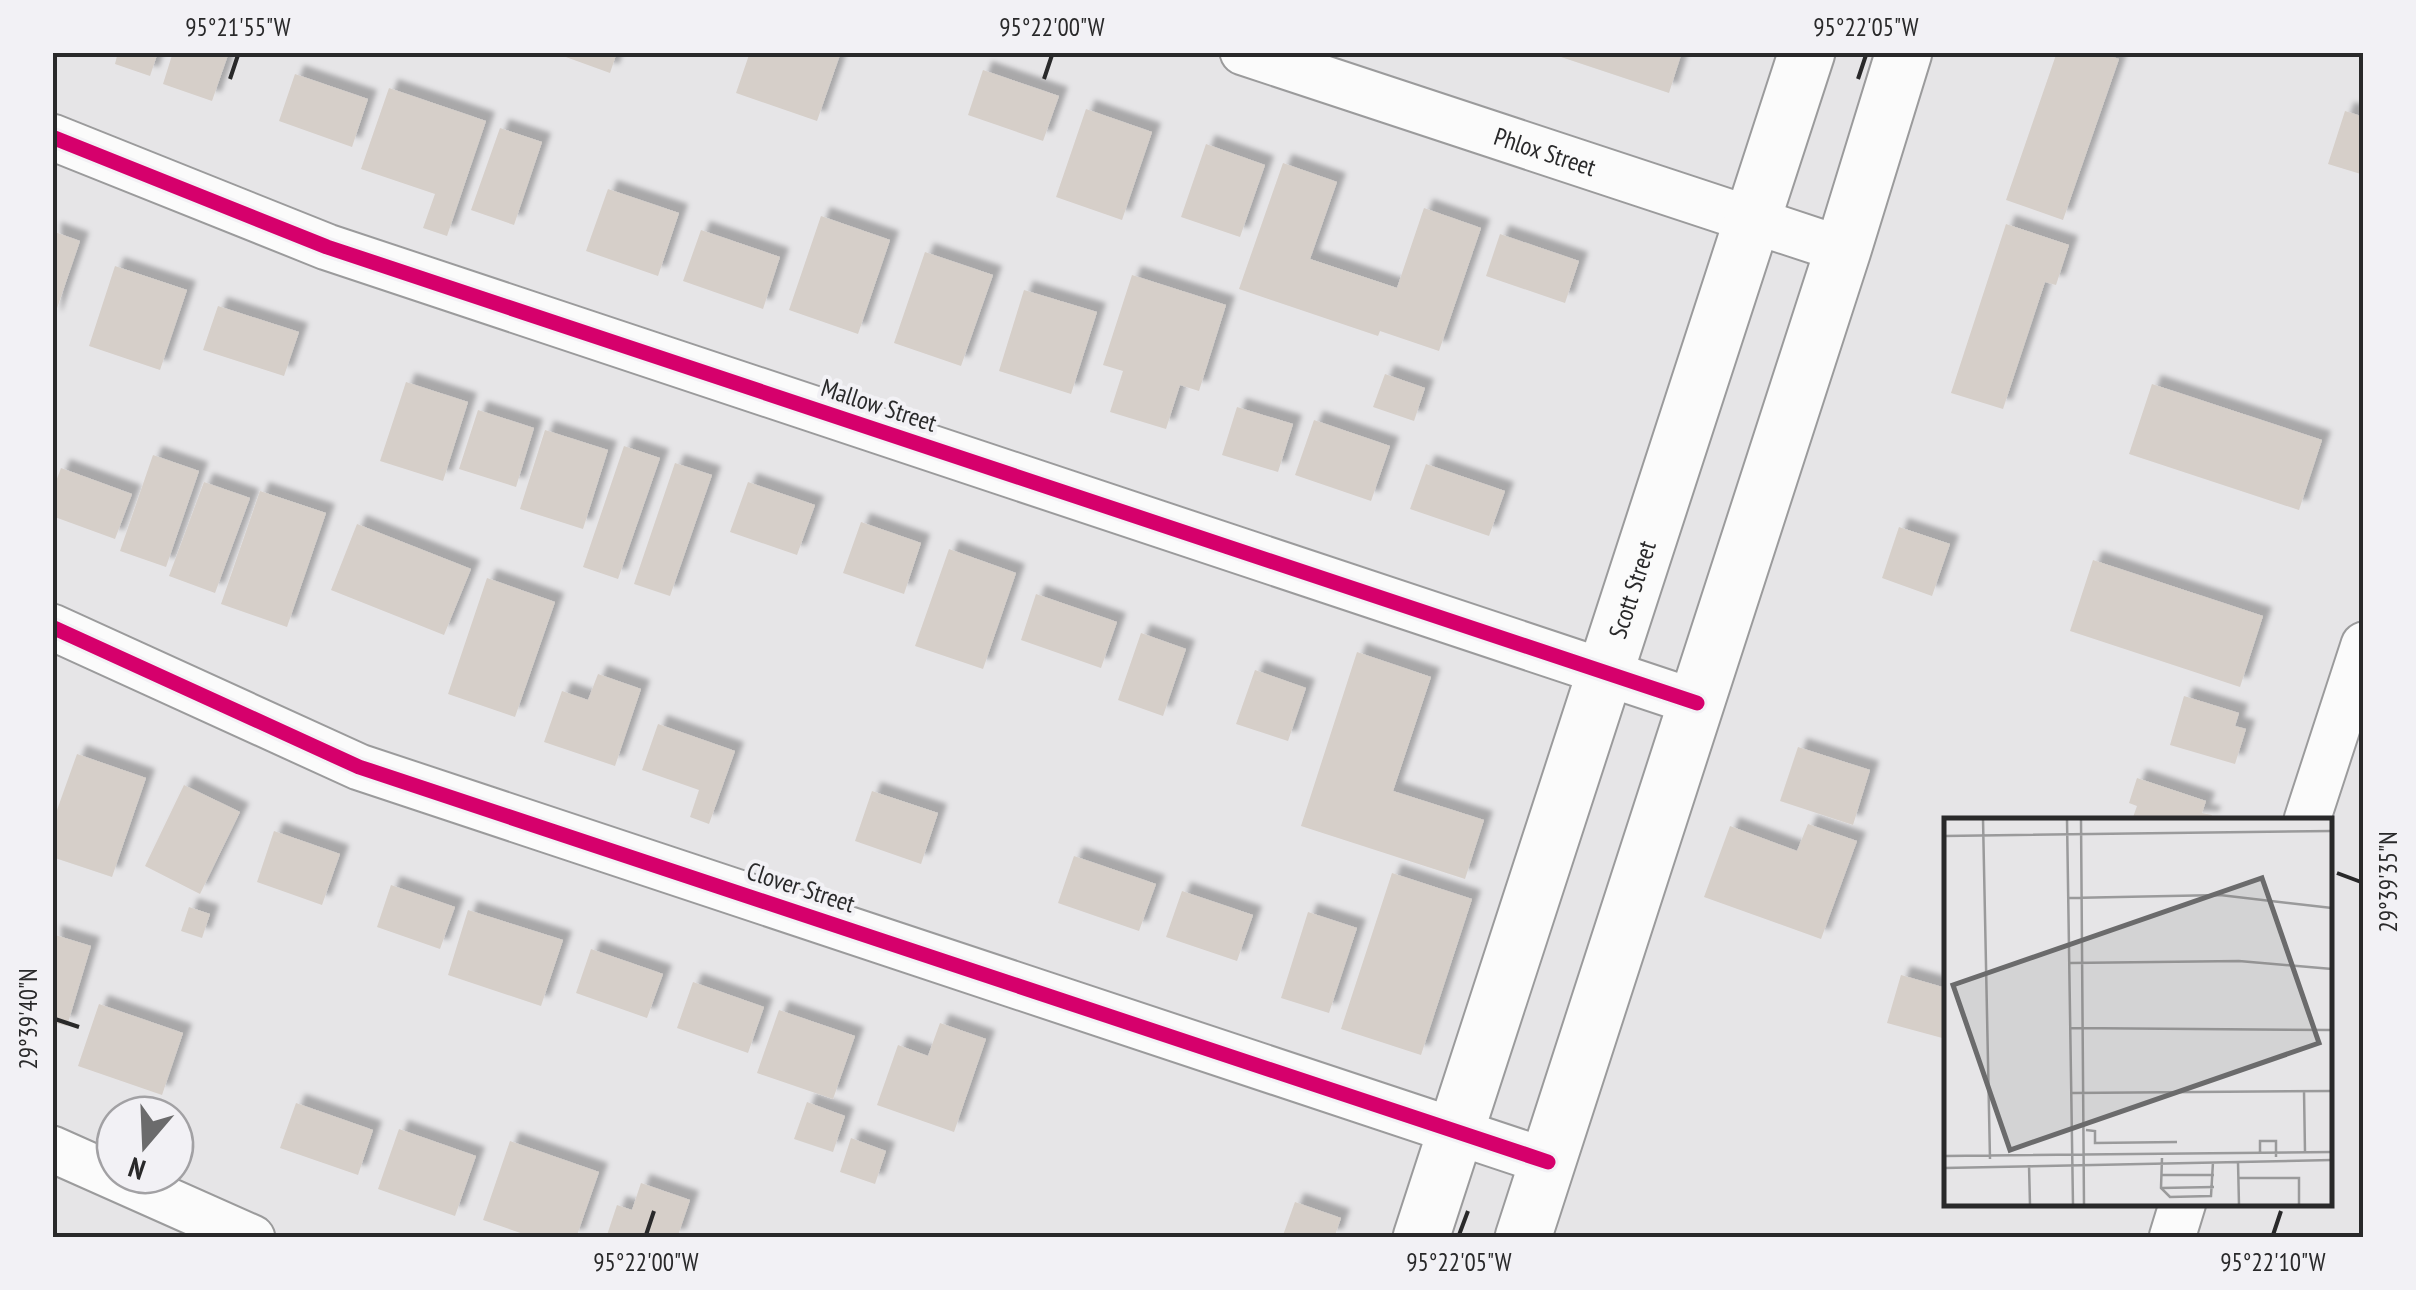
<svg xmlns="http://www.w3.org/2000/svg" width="2416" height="1290" font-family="'PT Sans Narrow',sans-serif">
  <defs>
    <filter id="shadow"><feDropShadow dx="9" dy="-9" stdDeviation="2.5" flood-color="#0004"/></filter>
  </defs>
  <rect width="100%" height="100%" fill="#e6e5e7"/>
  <path fill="#d6cfc9" filter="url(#shadow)" d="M118,52H158L150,76L115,64Z
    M173,52H229L212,101L163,84Z
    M552,52H617L610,73Z
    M750,52H841L817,121L736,93Z
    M1546,52H1682L1669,93Z
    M2057,52H2099L2119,59L2063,220L2006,200Z
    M983,70L1059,96L1043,141L968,115Z
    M295,74L368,99L352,147L279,121Z
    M389,88L486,121L447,236L423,228L435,194L361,169Z
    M1086,109L1152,132L1122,220L1056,197Z
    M2345,111L2364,117V175L2328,164Z
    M500,128L542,142L514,225L471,210Z
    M1206,144L1265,165L1240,237L1181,217Z
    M1283,163L1337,182L1310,259L1397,288L1424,208L1481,228L1439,351L1380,331L1378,336L1239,289Z
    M608,189L679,213L658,276L586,251Z
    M821,216L890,240L858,334L789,310Z
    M2006,224L2069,245L2056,285L2045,282L2003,409L1951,393Z
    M701,230L780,257L763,309L683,281Z
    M52,231L80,241L53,320H52Z
    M1500,234L1579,261L1565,303L1486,276Z
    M925,252L993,275L961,366L894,343Z
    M115,266L187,290L160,370L89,346Z
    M1132,275L1226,305L1199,391L1180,385L1166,429L1110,412L1123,371L1103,365Z
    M1024,290L1097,312L1071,394L999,371Z
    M218,306L299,332L284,376L203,350Z
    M1385,374L1425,388L1414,421L1373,407Z
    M406,382L468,402L443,481L380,461Z
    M2152,384L2322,440L2299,510L2129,454Z
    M1237,407L1293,424L1278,472L1222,455Z
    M478,410L534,428L516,487L459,469Z
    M1314,420L1390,446L1371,501L1295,475Z
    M545,430L608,450L583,529L520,509Z
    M624,446L660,458L618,579L583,567Z
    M153,455L199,471L166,567L120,551Z
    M675,463L712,475L670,596L634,584Z
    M1426,464L1505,491L1489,536L1410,509Z
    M61,468L132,494L115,539L52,516V492Z
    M204,482L250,498L215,593L169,576Z
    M748,482L815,505L797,555L730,532Z
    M260,491L326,513L287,627L221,604Z
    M861,522L921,543L904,594L843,573Z
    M357,524L471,569L444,635L331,590Z
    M1899,527L1950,544L1932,596L1882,578Z
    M949,549L1016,573L983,669L915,646Z
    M2093,560L2263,616L2240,687L2070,631Z
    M487,578L555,602L515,717L448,694Z
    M1036,594L1117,622L1101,668L1021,640Z
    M1141,633L1186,649L1163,716L1118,700Z
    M1357,652L1431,677L1393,791L1484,820L1465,879L1301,826Z
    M1255,670L1306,688L1288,741L1236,724Z
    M598,674L641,689L615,766L544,742L562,691L588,700Z
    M2184,696L2239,713L2235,726L2246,729L2235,764L2170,745Z
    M658,724L735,751L709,824L690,817L699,790L642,770Z
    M1798,747L1870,770L1853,825L1780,801Z
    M77,754L146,778L112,877L52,857V824Z
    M2137,778L2206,801L2202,813L2212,815L2210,820H2132L2137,806L2129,803Z
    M184,785L240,812L200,894L145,866Z
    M872,791L938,813L921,864L855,841Z
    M1808,824L1857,841L1821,939L1704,897L1730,826L1797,851Z
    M274,831L340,854L322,905L257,882Z
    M1074,856L1156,884L1139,931L1058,903Z
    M1392,873L1472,899L1421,1055L1341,1029Z
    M391,885L455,907L440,949L377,927Z
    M1182,891L1253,915L1237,961L1166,937Z
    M189,907L210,914L202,938L181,931Z
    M468,910L563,940L541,1006L448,975Z
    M1308,912L1357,928L1329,1013L1281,998Z
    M52,934L91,946L67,1026L52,1022Z
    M591,949L663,974L647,1018L576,993Z
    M1901,975L1946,988V1039L1887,1023Z
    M693,982L764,1007L748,1053L677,1028Z
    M99,1004L183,1033L162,1095L78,1066Z
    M779,1010L855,1036L833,1099L757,1073Z
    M940,1023L986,1039L954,1132L877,1105L898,1045L928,1056Z
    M807,1102L845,1116L833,1152L794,1139Z
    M296,1103L373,1130L358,1175L280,1148Z
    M399,1129L476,1156L455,1216L378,1189Z
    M851,1138L886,1151L875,1184L840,1172Z
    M510,1141L599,1172L576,1238H535L483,1220Z
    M641,1183L690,1200L677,1238H606L617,1205L632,1210Z
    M1295,1202L1341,1218L1334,1238H1282Z"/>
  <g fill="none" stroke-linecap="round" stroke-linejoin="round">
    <g stroke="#9b9b9c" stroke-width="49">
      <g id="street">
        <path id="s1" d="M1243,52L1843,250"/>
        <path d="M52,137L327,247L1697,703"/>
        <path d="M52,627L359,767L1548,1162"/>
        <path d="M2307,820L2364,645"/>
        <path d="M52,1149L252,1238"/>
        <path d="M2172,1238L2183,1202"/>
      </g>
    </g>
    <g stroke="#9b9b9c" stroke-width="59">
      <g id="secondary">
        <path id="s2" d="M1421,1238L1807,52"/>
        <path d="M1523,1238L1843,250L1904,52"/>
      </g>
    </g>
    <use href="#street" stroke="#fbfbfb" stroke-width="45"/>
    <use href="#secondary" stroke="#fbfbfb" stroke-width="55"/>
    <g stroke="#f2f1f5" stroke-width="21">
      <path id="cycleway" d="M52,137L327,247L1697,703
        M52,627L359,767L1548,1162"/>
    </g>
    <use href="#cycleway" stroke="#d6006c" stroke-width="15"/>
  </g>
  <path fill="none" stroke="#29292a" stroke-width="4" d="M230,79L238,55M1044,79L1052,55M1858,79L1866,55M2337,873L2361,882M55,1019L79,1027M646,1235L654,1211M1459,1235L1468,1211M2273,1235L2281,1211"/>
  <g text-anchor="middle" stroke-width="8" stroke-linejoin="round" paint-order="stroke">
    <g font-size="25" fill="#29292a" stroke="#f2f1f5">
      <text dy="9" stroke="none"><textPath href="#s1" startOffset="318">Phlox Street</textPath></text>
      <text transform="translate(879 405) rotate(18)" y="9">Mallow Street</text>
      <text dy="9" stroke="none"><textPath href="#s2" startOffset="682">Scott Street</textPath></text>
      <text transform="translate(801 887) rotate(18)" y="9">Clover Street</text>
    </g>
  </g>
  <g transform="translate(1944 818)">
    <rect width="388" height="388" fill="#e6e5e7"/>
    <path fill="none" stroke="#9a9a9b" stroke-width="2.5" d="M39,1L46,341M123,1L129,387M137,1L140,387M0,18L388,13M125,80L276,77L388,90M126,145L295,143L388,151M127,210L388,212M360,273L361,334M128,275L388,273M142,312L151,313V325L233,324M316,335V323H332V339M0,338L388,334M218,340L217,370L226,379L267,378L269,344M294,344L295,387M85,347L86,387M0,350L388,342M218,357H270M294,360H355V387M217,370L270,369"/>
    <path fill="#6b6b6c" fill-opacity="0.15" stroke="#6b6b6c" stroke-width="5" d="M318,60L375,225L66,332L9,167Z"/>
    <rect width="388" height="388" fill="none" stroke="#29292a" stroke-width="5"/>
  </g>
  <rect width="2416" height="1290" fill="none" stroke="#f2f1f5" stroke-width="110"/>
  <g transform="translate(145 1145) rotate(199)"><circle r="48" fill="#f2f1f5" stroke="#a2a1a4" stroke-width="2.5"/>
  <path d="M0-8L18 38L0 25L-18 38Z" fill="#6b6b6c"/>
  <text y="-15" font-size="28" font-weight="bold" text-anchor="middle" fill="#29292a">N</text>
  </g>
  <rect x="55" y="55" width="2306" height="1180" fill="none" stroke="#29292a" stroke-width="4"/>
  <g font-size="25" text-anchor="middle" fill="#29292a">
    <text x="238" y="36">95°21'55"W</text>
    <text x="1052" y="36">95°22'00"W</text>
    <text x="1866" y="36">95°22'05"W</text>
    <text transform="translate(2388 882) rotate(-90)" y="9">29°39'35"N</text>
    <text transform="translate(28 1019) rotate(-90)" y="9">29°39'40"N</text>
    <text x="646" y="1271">95°22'00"W</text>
    <text x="1459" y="1271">95°22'05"W</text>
    <text x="2273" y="1271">95°22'10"W</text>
  </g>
</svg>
